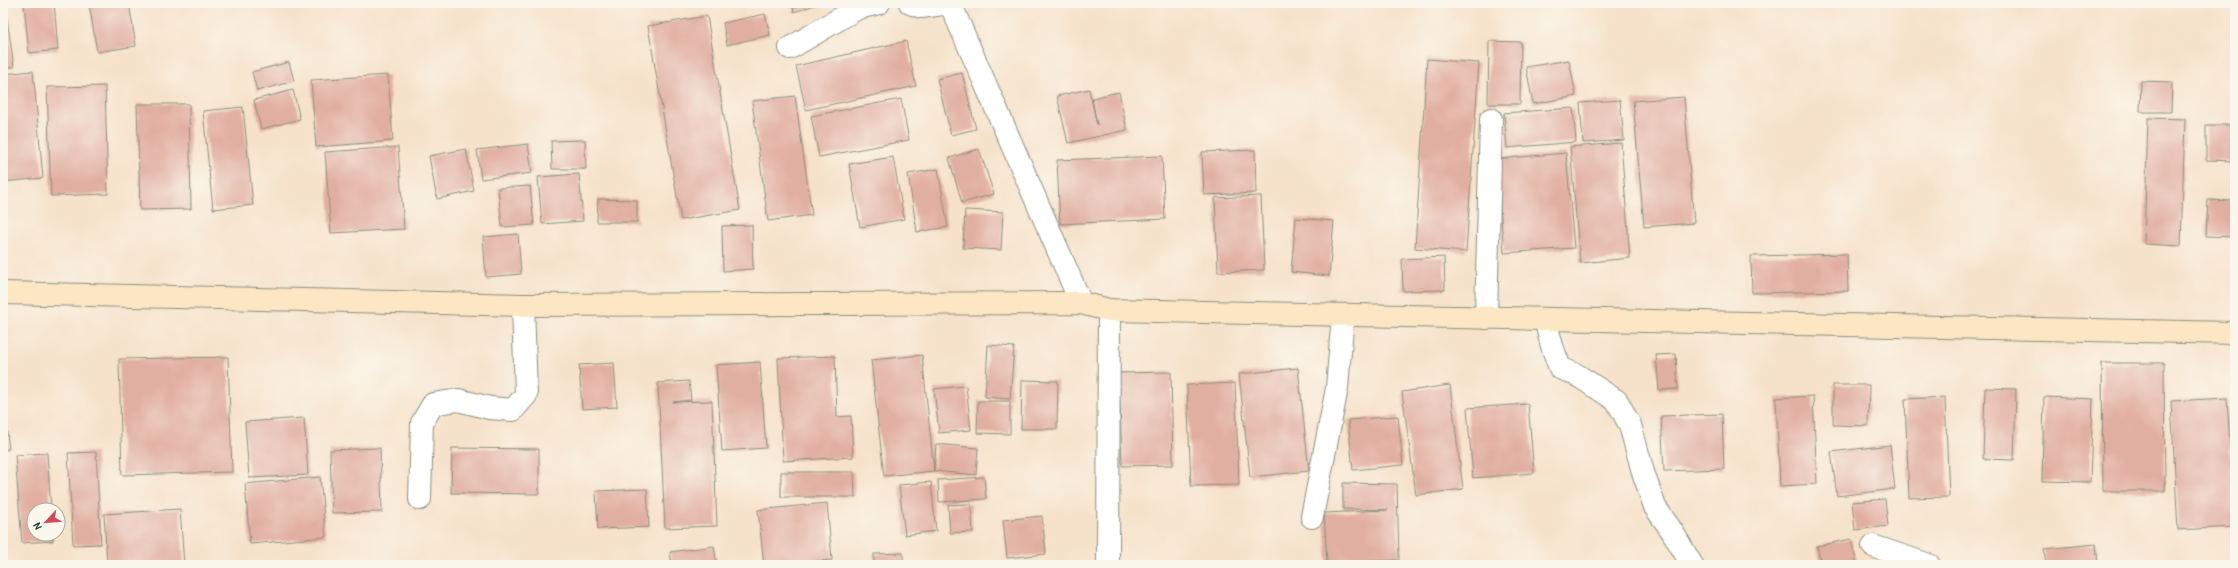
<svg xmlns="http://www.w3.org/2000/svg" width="2238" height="568" font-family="'Patrick Hand',sans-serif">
  <rect width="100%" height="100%" fill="#fbf7ec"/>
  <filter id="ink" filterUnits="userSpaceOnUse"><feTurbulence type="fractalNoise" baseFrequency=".025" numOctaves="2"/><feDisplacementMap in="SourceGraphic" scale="8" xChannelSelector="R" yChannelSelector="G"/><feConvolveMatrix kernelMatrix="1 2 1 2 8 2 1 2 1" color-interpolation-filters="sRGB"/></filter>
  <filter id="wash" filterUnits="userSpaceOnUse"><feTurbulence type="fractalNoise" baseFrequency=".012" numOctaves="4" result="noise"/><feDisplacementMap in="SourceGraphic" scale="16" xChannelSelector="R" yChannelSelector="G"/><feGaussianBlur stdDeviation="0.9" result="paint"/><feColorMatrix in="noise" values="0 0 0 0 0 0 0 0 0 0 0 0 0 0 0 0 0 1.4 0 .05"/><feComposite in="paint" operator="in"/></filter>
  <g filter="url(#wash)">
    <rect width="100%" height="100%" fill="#f6e2ca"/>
    <g id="blocks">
      <path fill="#e1afa1" d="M54,3L58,50L29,53L24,4Z
        M89,3H129L136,46L97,52Z
        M792,3H821L794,12Z
        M5,5L14,67L3,68V6Z
        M765,14L770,35L727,45L723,23Z
        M707,16L740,210L681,220L648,26Z
        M906,41L916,86L806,110L796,66Z
        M1489,41L1521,42L1520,104H1488Z
        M1427,59L1479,63L1466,252L1415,248Z
        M1569,60L1576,96L1533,104L1526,67Z
        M289,62L294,81L257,91L252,72Z
        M33,71L43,178L3,182V74Z
        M962,73L976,129L951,135L937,79Z
        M388,75L393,141L316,147L311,80Z
        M2141,81L2172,82L2171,112H2140Z
        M105,86L108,194L51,196L47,87Z
        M1089,89L1097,125L1092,98L1119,92L1127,130L1068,143L1057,96Z
        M293,90L300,119L261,129L254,100Z
        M795,96L812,215L768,221L752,101Z
        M1684,97L1694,223L1644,227L1633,101Z
        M901,99L909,140L819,157L811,116Z
        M1620,100L1624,140L1583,143L1580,103Z
        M137,104H189L191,209L140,210Z
        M243,107L253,205L213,209L203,111Z
        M1573,108L1576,142L1507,148L1504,113Z
        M2148,118L2185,119L2181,246L2144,244Z
        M2206,125H2235V161L2206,160Z
        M585,140L586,169H552L551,141Z
        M1621,143L1630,258L1580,263L1570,147Z
        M528,144L532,173L481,179L477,150Z
        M398,147L404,229L331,233L325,152Z
        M466,149L474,191L437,199L429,156Z
        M979,149L994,194L962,203L949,158Z
        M1255,150L1256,193L1204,195L1202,152Z
        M1566,153L1574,248L1504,253L1496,159Z
        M1162,156L1165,219L1060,224L1057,160Z
        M893,157L904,219L860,227L849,164Z
        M938,169L948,227L917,232L908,174Z
        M579,174L583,221L542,224L538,177Z
        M530,186L534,225L502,227L498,188Z
        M1261,196L1264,270L1218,272L1215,198Z
        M598,199L637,200V222H597Z
        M2208,200L2235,201V237L2206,236Z
        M965,210L1003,212L1001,250L963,248Z
        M1296,218L1334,221L1329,276L1291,272Z
        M752,225L753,269L723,271L722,226Z
        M518,234L521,274L486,277L483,237Z
        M1847,254L1848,291L1752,293L1751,256Z
        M1444,257L1445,290L1403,291L1402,259Z
        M988,345L1014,347L1010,399L985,397Z
        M1676,354L1678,389L1659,390L1656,355Z
        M922,355L934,471L936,444L978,448L976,475L934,471L884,476L871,360Z
        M835,356L837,417L851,416L853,457L783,461L778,358Z
        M228,357L232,472L122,475L119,359Z
        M760,362L766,448L722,451L716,365Z
        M614,363L617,407L582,409L579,365Z
        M2102,363H2164L2165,491H2103Z
        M1298,368L1309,471L1250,477L1239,374Z
        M1171,372L1173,465L1122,466L1119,373Z
        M1022,380L1058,381L1057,429H1021Z
        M689,381L691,400L673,402L712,401L717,526L665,528L658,383Z
        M1235,383L1239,485L1191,486L1187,385Z
        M1450,385L1463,489L1416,495L1402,392Z
        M1833,385H1869L1868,426L1833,425Z
        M966,386L971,430L939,433L934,389Z
        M1985,388L2016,389L2014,460L1983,459Z
        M1813,396L1817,484L1780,486L1776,398Z
        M1945,397L1949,497L1909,498L1905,399Z
        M2044,397L2093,399L2090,482L2042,481Z
        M2227,398L2235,527L2178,530L2171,401Z
        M3,401L9,449L3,450Z
        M978,401H1010V434L977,433Z
        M1528,404L1534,473L1473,478L1467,408Z
        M1722,414L1724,469L1664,471L1661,416Z
        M1398,416L1403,465L1353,470L1348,420Z
        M304,418L308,475L249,478L245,422Z
        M1890,445L1895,489L1837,496L1831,452Z
        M380,448L382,512L332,513L330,450Z
        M452,448L539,449V494L451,493Z
        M96,452L101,544L73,545L68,453Z
        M47,453L51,510H34V534H53V541L22,543L15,455Z
        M781,472H854L855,497H781Z
        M320,477L326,537L250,544L245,484Z
        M984,477L986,499L939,502L938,480Z
        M931,482L936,531L905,535L899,485Z
        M1343,483L1397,484L1399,560L1327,563L1324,513L1388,510L1343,509Z
        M647,489L649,527L598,529L596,491Z
        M1885,499L1888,526L1855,530L1852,502Z
        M827,503L832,560L805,562V565H764L758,510Z
        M971,504L973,532L950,533L948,505Z
        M180,509L184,565H107L104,514Z
        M1042,516L1046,554L1007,558L1003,520Z
        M1851,539L1857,565H1821L1817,546Z
        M2096,544L2098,565H2046L2044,549Z
        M714,546L717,565H672L670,552Z
        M903,553V565H874V554Z"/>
    </g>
  </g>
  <g filter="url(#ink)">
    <use href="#blocks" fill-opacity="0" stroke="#8a907f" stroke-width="1"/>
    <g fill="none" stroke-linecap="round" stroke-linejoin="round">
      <g stroke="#8a907f" stroke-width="24">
        <path id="street" d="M910,3L921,7L950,3
          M950,3L1081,303
          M790,48L858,8L879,3
          M1486,318L1491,119
          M1545,319L1552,346L1560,368L1577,375L1617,401L1630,425L1643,472L1655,507L1672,531L1692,565
          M420,499L422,423L433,404L458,400L490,408L513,410L526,395L523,305
          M1312,517L1337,388L1343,315
          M1873,546L1929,565
          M1108,565L1109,310"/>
      </g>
      <g stroke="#8a907f" stroke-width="24">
        <path id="secondary" d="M3,293L523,305L1081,303L1109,310L2235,333"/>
      </g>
      <use href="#street" stroke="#fff" stroke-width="22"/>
      <use href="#secondary" stroke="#fce6c4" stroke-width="22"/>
    </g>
  </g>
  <rect width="2238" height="568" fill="none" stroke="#fbf7ec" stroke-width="16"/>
  <g transform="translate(46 522) rotate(244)"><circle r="19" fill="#fbf7ec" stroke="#a3ada2"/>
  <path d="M0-3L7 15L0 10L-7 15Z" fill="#d1495b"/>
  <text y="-6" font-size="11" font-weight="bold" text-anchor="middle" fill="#1f3d34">N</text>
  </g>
</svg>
